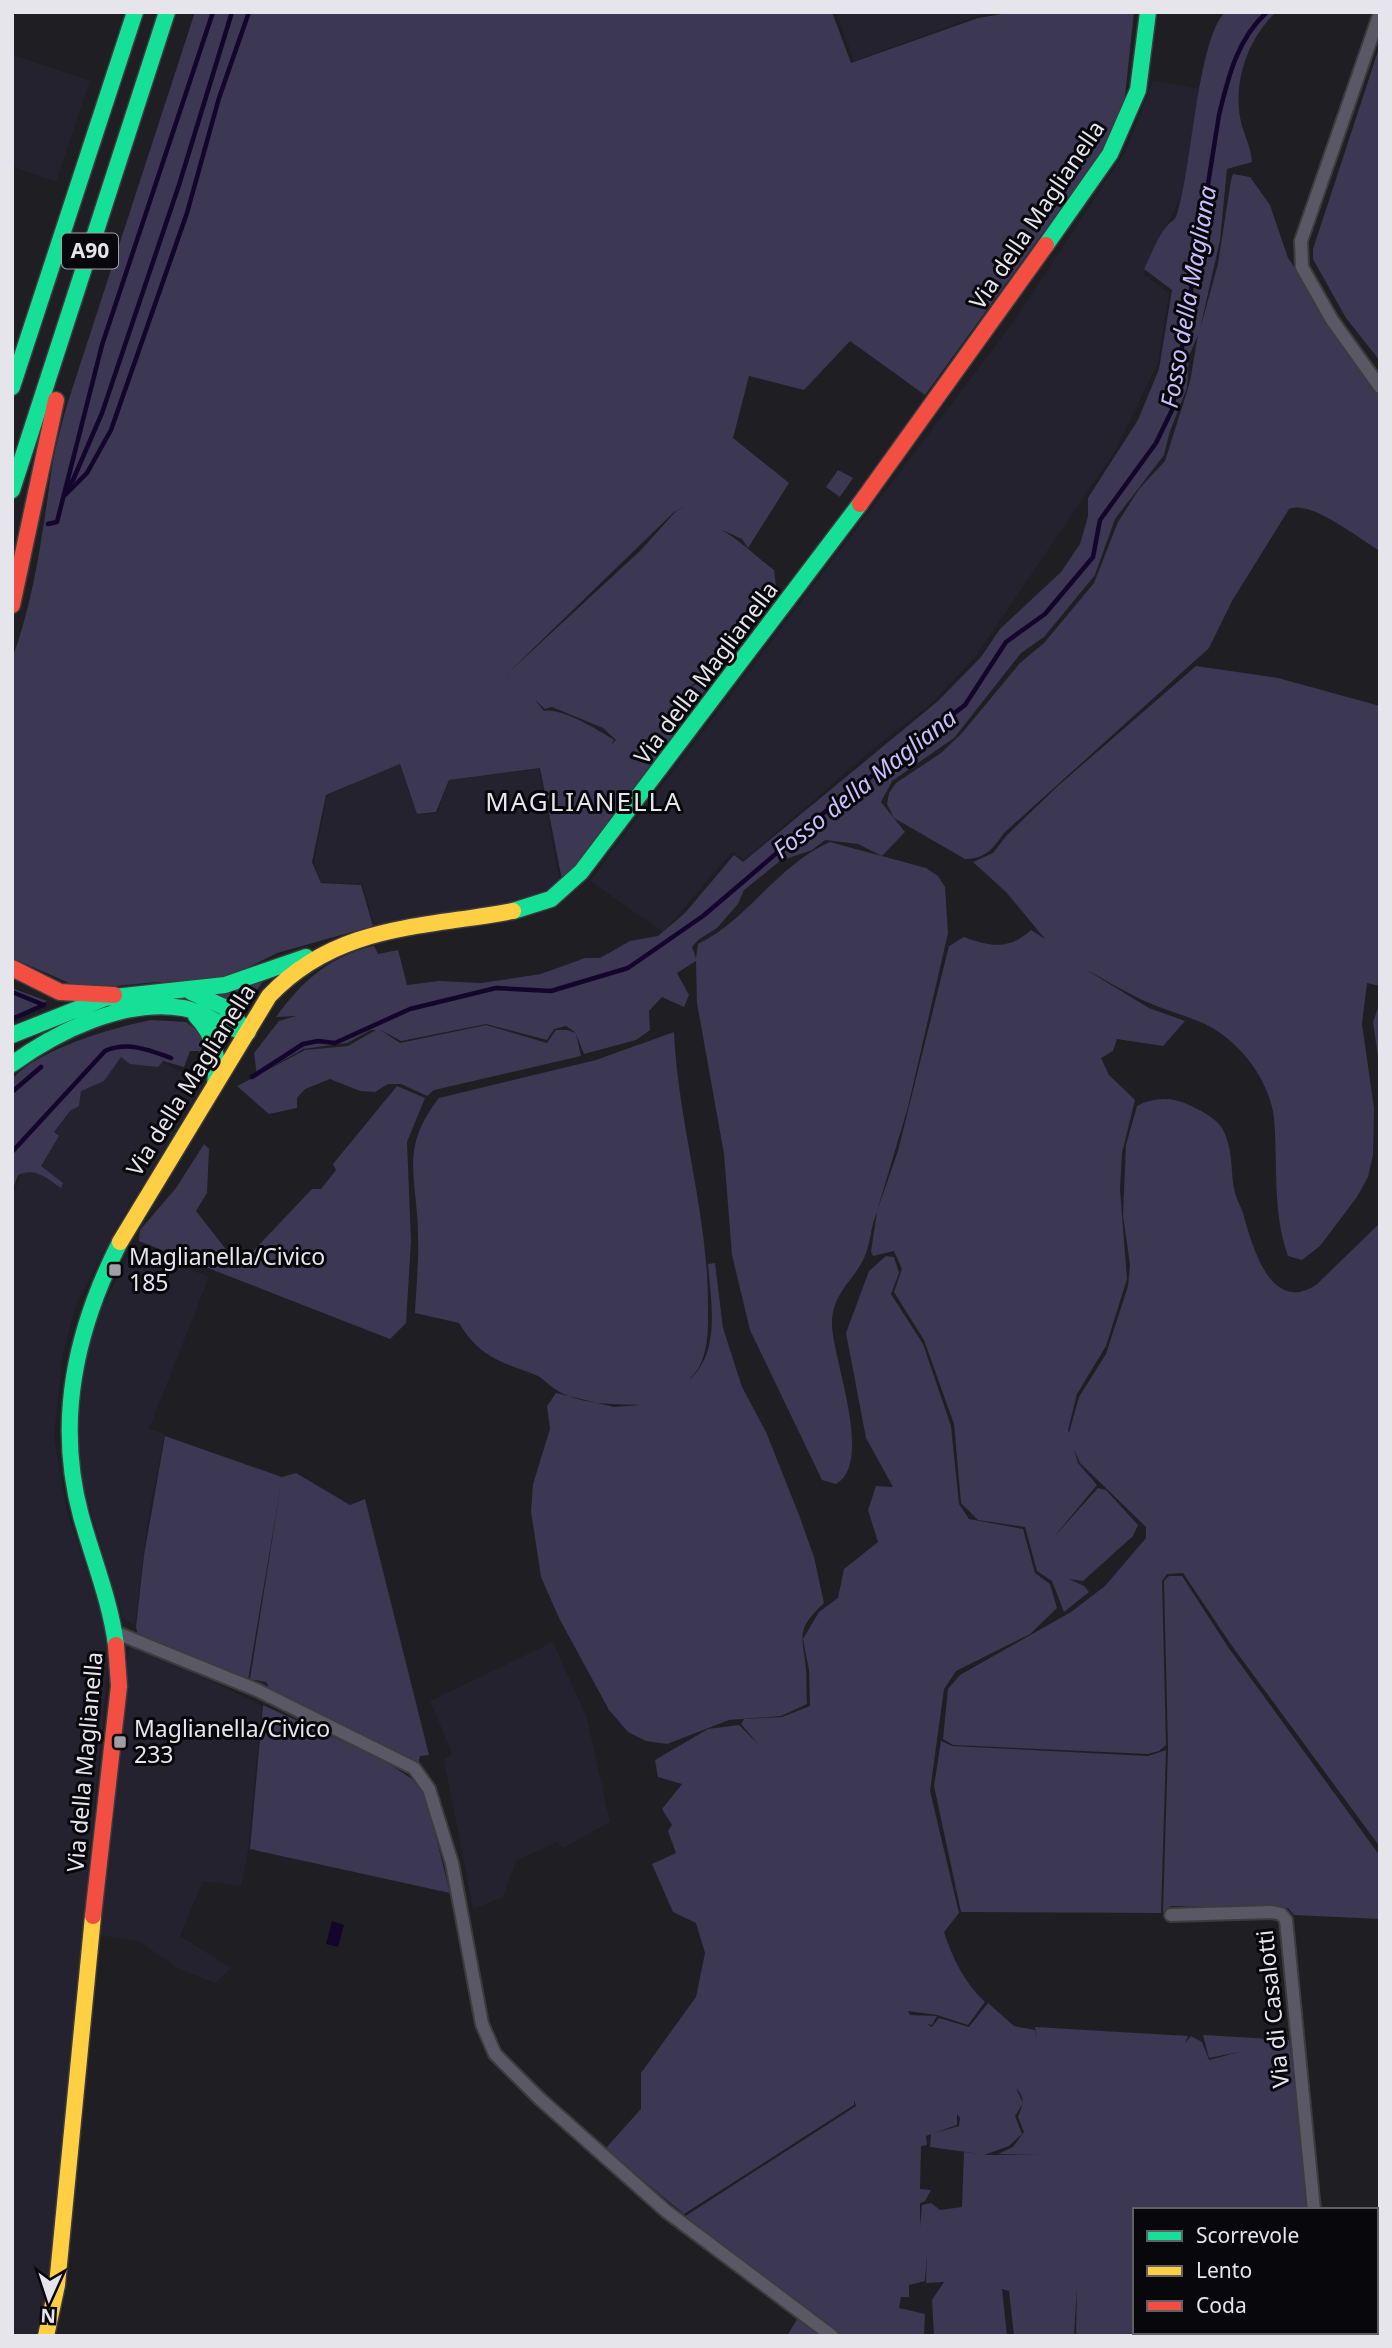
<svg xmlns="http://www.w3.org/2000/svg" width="1392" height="2348" font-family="'Noto Sans',sans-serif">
  <rect width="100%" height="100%" fill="#1f1e23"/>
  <path fill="#24222f" d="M836,12H997L977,16L854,61Z
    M12,55L90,81L56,182L12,166Z
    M1153,81L1201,89L1195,168L1143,274L1169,293L1158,363L1115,451L976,656L934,701L872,750L744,860L732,852L663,932L590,881L1014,321L1125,152Z
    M399,764L417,815L437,813L450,780L539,769L560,883L534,902L374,926L363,884L321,882L314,861L327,796Z
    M121,1052L154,1058L204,1084L119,1223L76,1305L63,1353L54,1436L67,1512L103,1615L109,1657L48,2286L36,2336H12V1197L23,1170L106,1058Z
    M133,1246L209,1277L149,1429L165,1434L148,1519L135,1625L122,1618L82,1481L78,1435L85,1358L99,1314Z
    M130,1639L262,1706L248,1851L241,1886L203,1881L180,1936L231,1968L215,1983L176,1967L140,1942L99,1935Z
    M553,1642L587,1718L610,1822L563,1848L557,1842L516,1861L503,1897L473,1909L444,1760L452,1753L430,1701Z"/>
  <path fill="#3c3753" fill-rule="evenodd" d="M195,12H832L851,63L978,18L1014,12H1134L1125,96L1121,116L1103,150L925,395L850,341L804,390L749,376L733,438L789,483L748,548L742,539L720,529C740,540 755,556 774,570L776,587L706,676L683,691L706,679L711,682C662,748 617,819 562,880L540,768L449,780L436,812L417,814L400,764L326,795L312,862L321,883L361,885L373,926L277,953L231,976L191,982H157L83,989L12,958V659C34,600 42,536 51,474C54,451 61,427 67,405ZM685,507L676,511L641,550L507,674L675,511ZM535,700L545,709L552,707L603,728L616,740L611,745L614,740C598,730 561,707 544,711Z
    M1225,12H1276C1247,39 1231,86 1242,126C1246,139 1251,148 1252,162L1227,169L1220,240L1200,329L1218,264L1231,180L1233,174L1250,177L1270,205L1288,258L1380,391V551C1361,540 1310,499 1289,509L1232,601L1209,648L1004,833C993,849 985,859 965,859L894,818L887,804L889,793L896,783L941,753L962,733L1020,663L1044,643L1094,583L1118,522L1139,489L1165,461L1190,382L1198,335L1189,356L1187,388L1170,431L1164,455L1115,519L1095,575L1044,637L1021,653L954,738L892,781L881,802L905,832L882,856L858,844L825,840L812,850L780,861L744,890L738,904L717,928L698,940L692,947L696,958L698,944C748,920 777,865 830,842L926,868L938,876L945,887L948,933L908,1107L877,1211L898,1151L949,946L964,937C991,947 1009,950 1031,930L1045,939L1006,892L973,862L993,853L1007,835L1059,785L1196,666L1278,678L1380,706V986L1367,983L1362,1024L1374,1108L1373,1155L1368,1177L1357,1197L1320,1246L1302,1260L1288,1256C1272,1212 1278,1165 1274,1118C1269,1077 1236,1036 1198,1021C1181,1014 1164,1010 1147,1002C1126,993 1106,980 1085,969L1149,1008L1185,1021L1163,1046L1117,1039L1113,1051L1101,1058L1109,1075L1135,1100L1122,1153L1120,1189L1127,1279L1106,1346L1077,1394L1068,1430L1069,1433L1079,1397L1106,1354L1128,1286L1130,1265L1123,1215L1126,1145L1137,1106C1154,1097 1172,1097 1189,1105C1200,1110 1218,1119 1223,1130C1234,1151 1230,1172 1235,1193C1237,1200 1241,1207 1243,1213C1252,1245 1270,1315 1316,1285L1380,1223V1847L1232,1646L1183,1573L1167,1574L1162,1581L1166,1745L1159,1751L1148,1754L953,1745L943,1739L948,1689L960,1675L1071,1612L1105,1586L1146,1538V1527L1080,1463L1074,1449L1078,1463L1097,1485L1053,1538L1098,1488L1106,1490L1138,1525L1133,1536L1083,1581L1069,1579L1084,1586L1089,1592L1064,1612L1052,1581L1037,1571L1025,1527L978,1520L961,1503L954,1424L924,1340L894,1292L902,1269L894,1251L873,1256L871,1251L877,1212C871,1225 871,1240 866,1253C857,1279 831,1292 832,1325C833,1360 874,1463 836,1484L822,1480L750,1330L732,1255L724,1154L697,1003L696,961L677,973L689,995L684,1007L662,997L649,1011L650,1030L636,1040L584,1054L576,1034L581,1056L434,1090L427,1096L401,1084H388L375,1092L360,1091L330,1079L305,1089L297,1098V1108L269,1114L237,1086L257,1076L254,1053L279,1021L296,1016L276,1017C302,981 330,956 374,946L378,954L398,950L407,985L439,981L481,983L541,974L585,958H600L630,941L658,936L685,913L734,855L743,862L938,701L981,657L1000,629L1061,572L1080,544L1088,516V498L1138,420L1159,369L1172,290L1144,269C1151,255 1157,238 1167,226C1171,221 1175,221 1177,214C1192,170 1197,40 1225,12ZM486,1024L547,1040L554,1029L566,1026L576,1033L567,1030H556L547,1043L486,1025L400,1043L379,1029L401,1041ZM371,1030H376L348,1046L305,1050L258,1075L303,1049L347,1043Z
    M1380,45V361L1346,318L1313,259V249Z
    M838,470L853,478L840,497L826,487Z
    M263,981L244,1010L217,996Z
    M12,988L47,1001L12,1017Z
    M1380,1003V1071L1373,1022Z
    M151,1020L186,1022L200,1033L205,1060L202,1081L196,1078L199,1051H190L184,1067L163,1061L158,1067L130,1064L121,1057L104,1081L81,1091L79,1106L70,1111L54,1132L59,1136L41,1166L63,1183L61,1188C46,1178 36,1167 18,1175L12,1191V1079C39,1049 111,1028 151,1020Z
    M674,1032C678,1123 708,1212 708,1304C708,1324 709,1344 701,1363C699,1369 693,1375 689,1380C721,1353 711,1302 708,1264L715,1263L723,1328L742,1387L766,1432L799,1515L814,1557L824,1603C796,1630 802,1633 806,1669C807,1680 806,1692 807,1704L781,1716L729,1720L667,1744L646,1741L628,1732L609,1710L559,1618L541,1577L531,1511L533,1484L550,1429L547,1406L556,1393L614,1407L639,1405C613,1404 578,1405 555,1389C548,1385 545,1380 538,1376C501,1361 481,1359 459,1323L415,1313C416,1288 419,1262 418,1237C418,1179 398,1150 439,1098L596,1060Z
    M397,1086L425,1098L407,1142L411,1241L406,1323L390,1339L139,1241L140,1230L176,1188L204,1144L209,1149L207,1193L196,1211L239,1266L312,1189H321L336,1170L333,1164Z
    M886,1256L894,1257L899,1273L891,1294L923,1344L951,1426L959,1504L969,1519L1023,1529L1035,1573L1050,1584L1057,1608L1030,1634L956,1671L944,1689L930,1791L959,1913L944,1932C952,1957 965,1984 985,2002L968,2025L937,2015L908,2011L910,2015L937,2016L932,2025L927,2024L932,2027L939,2018L969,2027L988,2003L1014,2026L1035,2030L1037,2040L1035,2027L1188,2036L1185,2043L1191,2036L1202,2042L1209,2060L1239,2052L1209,2058L1203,2035L1289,2040L1298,2097L1307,2210H1135V2332H1316L1317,2336H1076L1077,2287L1074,2336H1014L1009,2291L1002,2289L1007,2336H934L932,2300L944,2282L926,2283L927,2253L925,2281L909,2285V2297H901L899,2308L925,2314L924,2336H841L684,2217L856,2106L854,2100V2105L684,2214L605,2149L641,2109V2073L696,1997L705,1953L696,1923L673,1912L652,1864L676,1853L668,1831L672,1825L662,1809L682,1784L658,1777L655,1760L708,1729L739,1725L759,1745L741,1724L744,1719L782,1717L810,1706L809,1670L803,1639L819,1612L838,1598L844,1569L878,1542L868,1510L876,1486L893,1487L866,1438L846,1333L869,1271ZM1016,2088C1026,2099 1023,2104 1018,2117L1024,2132L1013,2147L998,2154L1040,2155H984L1009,2146L1022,2134L1015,2116L1023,2103ZM957,2114L960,2118L959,2126L931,2134L930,2147L981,2154L964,2152L962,2207L940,2210L931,2203L922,2205L920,2227V2203L925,2201L931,2190L920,2189L921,2146L927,2145L926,2136L957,2125Z
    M165,1436L282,1477L296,1473L350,1505L365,1499L429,1755L420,1756L418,1766L274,1696L266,1682L250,1679L281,1484L248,1680L139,1640L136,1627L144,1555Z
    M1169,1576H1182L1228,1647L1380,1856V1919L1294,1915L1288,1908L1171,1906L1163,1912L1168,1748L1164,1581Z
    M263,1705L383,1760L412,1779L426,1798L450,1893L250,1849Z
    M941,1741L952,1746L1148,1756L1166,1750L1161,1913L961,1912L934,1786Z
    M1380,2222V2336H1350L1349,2332H1376V2223Z
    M797,2319L821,2336H787Z"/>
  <path fill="#13052c" d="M332,1921L344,1925L338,1947L326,1944Z"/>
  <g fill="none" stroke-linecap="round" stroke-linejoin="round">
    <path stroke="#13052c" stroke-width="4.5" d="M67,487L73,480L102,413L179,185L232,12
      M65,495L87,473L111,430L187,213L219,98L249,12
      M48,524L57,522L102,345L213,12
      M12,992L44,1005L12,1019
      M252,1077L303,1044L318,1041L335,1043L410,1009L496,988L551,991L628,968L703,916L826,811L965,705L1006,642L1045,614L1093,557L1100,520L1156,443L1172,410L1219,115C1228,78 1237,39 1267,12
      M12,1092L41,1067
      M12,1152L105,1051C128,1041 149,1050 171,1058"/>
    <g stroke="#3c3b3e" stroke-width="16">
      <path id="street" d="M1380,13L1301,241L1302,267L1332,320L1380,387
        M117,1633L257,1690L414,1768L429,1789L452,1863L482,2024L495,2054L540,2099L666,2211L832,2336
        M1171,1915L1272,1912L1281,1914L1286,1920L1314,2210
        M1324,2332V2336"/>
    </g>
    <g stroke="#3c3b3e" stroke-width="19">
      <path id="fast" d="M1046,245L1110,154L1138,90L1148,12
        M12,387L135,12
        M12,490L167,12
        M513,911L551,899L581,872L860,504
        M191,992L224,1007L248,1032
        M196,1016C215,1036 219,1057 215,1084
        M12,1035L105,998L225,985L306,957
        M12,1064C58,1031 125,998 183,1008C206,1012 219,1028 248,1032
        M116,1645C110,1600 93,1559 81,1516C55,1420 76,1329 120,1242"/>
    </g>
    <g stroke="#3c3b3e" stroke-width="19">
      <path id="slow" d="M120,1242L269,996C337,924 423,928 513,911
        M46,2336L57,2285L93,1916"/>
    </g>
    <g stroke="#3c3b3e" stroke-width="19">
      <path id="jam" d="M860,504L1046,245
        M12,605L56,400
        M12,968L60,992L114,995
        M93,1916L119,1686L116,1645"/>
    </g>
    <use href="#street" stroke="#5a5864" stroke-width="12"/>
    <use href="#fast" stroke="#16e098" stroke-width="16"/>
    <use href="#slow" stroke="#ffcf43" stroke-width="16"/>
    <use href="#jam" stroke="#f24e42" stroke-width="16"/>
  </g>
  <g fill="#a09fa6" stroke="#08070b" stroke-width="2.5">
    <rect x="108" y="1263" width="14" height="14" rx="3.5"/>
    <rect x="113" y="1735" width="14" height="14" rx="3.5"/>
  </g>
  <g text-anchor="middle" stroke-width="6" stroke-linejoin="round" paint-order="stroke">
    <rect fill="#08070b" stroke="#a3a2a8" stroke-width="2" x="62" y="233.5" width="56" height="35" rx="5"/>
    <g font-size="21" font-weight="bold" fill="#e6e5ec">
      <text x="90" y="258">A90</text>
    </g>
    <g font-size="23" fill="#e6e5ec" stroke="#08070b">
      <text transform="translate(1037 215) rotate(-56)" y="8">Via della Maglianella</text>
      <text transform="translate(706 673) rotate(-53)" y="8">Via della Maglianella</text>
      <text transform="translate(191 1080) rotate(-58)" y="8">Via della Maglianella</text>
      <text transform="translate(85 1762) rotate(-85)" y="8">Via della Maglianella</text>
      <text transform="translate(1273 2009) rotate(-96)" y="8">Via di Casalotti</text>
    </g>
    <g font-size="23" fill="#e6e5ec" stroke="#08070b" text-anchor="start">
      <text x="129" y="1265">Maglianella/Civico<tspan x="129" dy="26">185</tspan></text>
      <text x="134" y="1737">Maglianella/Civico<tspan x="134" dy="26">233</tspan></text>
    </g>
    <g font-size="24" font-style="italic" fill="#cbbefe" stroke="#08070b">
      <text transform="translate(1189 297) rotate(-80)" y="8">Fosso della Magliana</text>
      <text transform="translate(865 784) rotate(-38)" y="8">Fosso della Magliana</text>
    </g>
    <g font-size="26" letter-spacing="2" fill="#e6e5ec" stroke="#08070b">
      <text x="584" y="811">MAGLIANELLA</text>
    </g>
  </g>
  <rect width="1392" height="2348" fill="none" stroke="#e6e5ec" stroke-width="28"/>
  <rect x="1133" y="2208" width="245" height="126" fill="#08070b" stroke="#616065" stroke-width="2"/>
  <rect x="1147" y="2231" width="35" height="10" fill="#16e098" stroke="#616065" stroke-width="2"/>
  <text x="1196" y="2243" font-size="21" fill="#e6e5ec">Scorrevole</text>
  <rect x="1147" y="2266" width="35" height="10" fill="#ffcf43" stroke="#616065" stroke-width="2"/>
  <text x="1196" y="2278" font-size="21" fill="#e6e5ec">Lento</text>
  <rect x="1147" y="2301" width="35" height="10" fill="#f24e42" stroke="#616065" stroke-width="2"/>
  <text x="1196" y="2313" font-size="21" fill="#e6e5ec">Coda</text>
  <g transform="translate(49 2299) rotate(183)" stroke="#08070b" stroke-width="5" paint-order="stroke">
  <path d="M0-5L12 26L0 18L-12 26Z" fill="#e6e5ec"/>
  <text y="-10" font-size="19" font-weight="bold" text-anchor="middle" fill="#e6e5ec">N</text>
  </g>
</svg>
